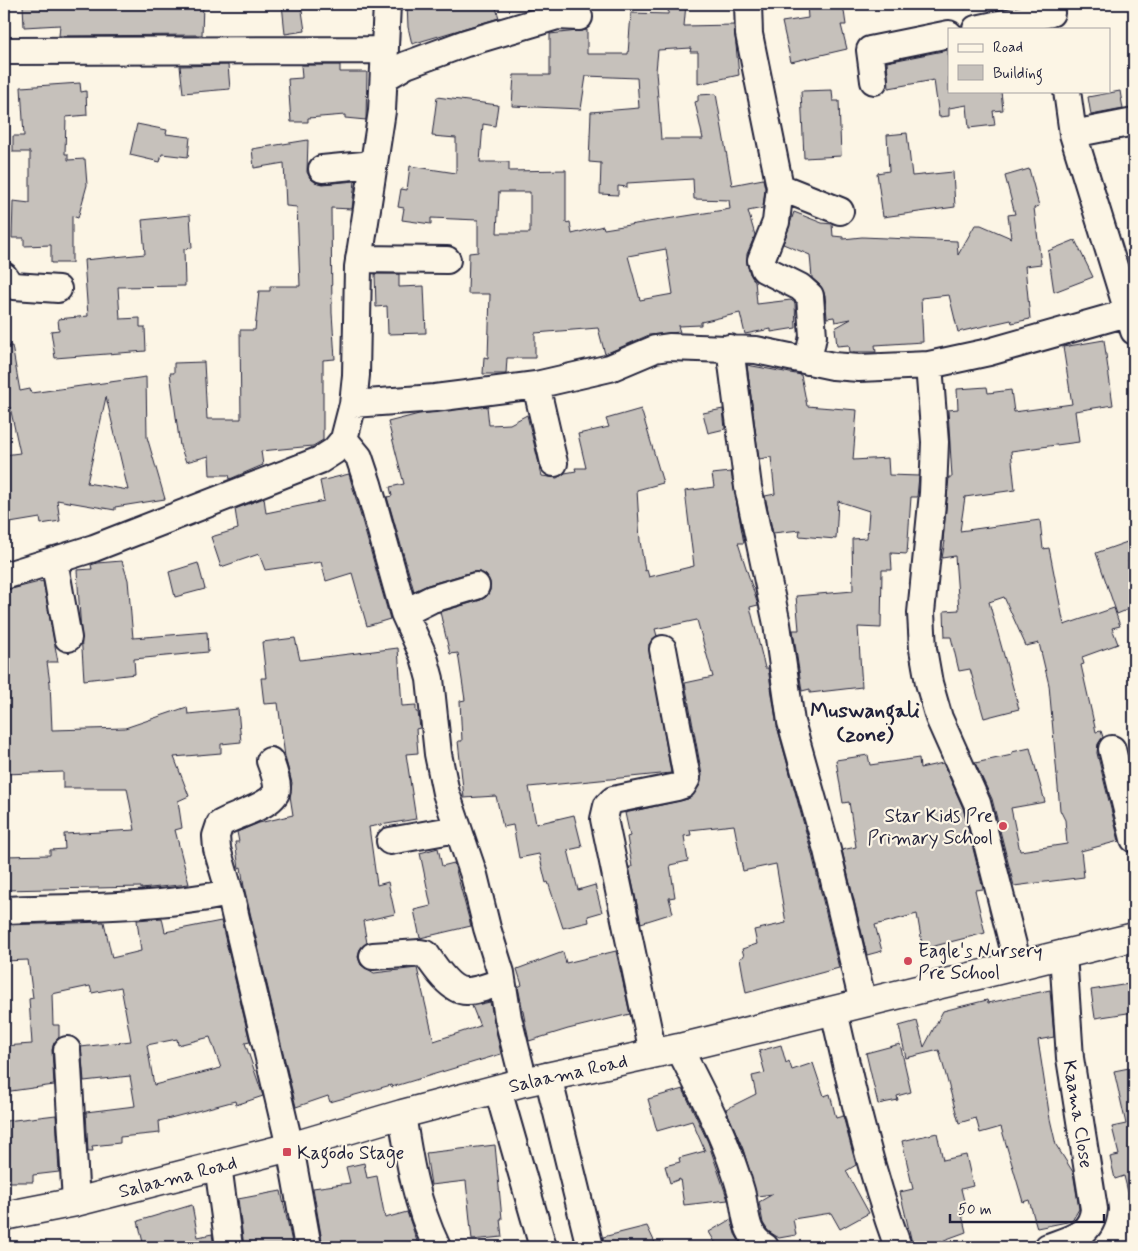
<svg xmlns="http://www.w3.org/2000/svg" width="1138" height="1251" font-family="Mynerve,sans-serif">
  <rect width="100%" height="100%" fill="#fcf5e5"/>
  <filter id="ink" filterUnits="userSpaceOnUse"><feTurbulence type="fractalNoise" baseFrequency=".02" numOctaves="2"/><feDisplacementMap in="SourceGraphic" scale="10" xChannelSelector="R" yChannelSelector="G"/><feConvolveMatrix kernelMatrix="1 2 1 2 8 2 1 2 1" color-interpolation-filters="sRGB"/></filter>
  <g filter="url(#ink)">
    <path fill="#c6c1bb" stroke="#22223b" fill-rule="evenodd" d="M44,4H120L167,8L168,4H203L202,35L59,36L60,25L24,27L23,5Z
      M282,4H301L305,31L285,34Z
      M407,4H495L499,18L412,44L408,27Z
      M669,4H686L684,26L734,25L739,75L698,84V52H690L691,48L658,50L656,71L661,139H703L695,102L698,101V95L716,94L732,185L763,179L765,188L763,208L748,211L755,235L747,254V264L750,274L755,280L757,304L791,300L795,303L796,328L771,332V329L745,334L740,313L701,322V325L678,326L680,332L649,335L605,354L598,328L535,333V358H507L506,374H483L484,357L488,358L490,294H468L469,253L478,252V220L431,218V224L402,220L404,208L398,207L401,189L407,190L410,166L456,173V138L432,136L437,97L498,105L495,126L483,124L480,162H509V171L566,170V223L570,222L572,234L603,226L604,229L730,209L729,200L694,199L693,179L627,183V187L618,186V195L600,194L601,163L589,162L591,112L639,108L637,78L586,76L581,109L512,106L514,75H550V34L587,30V54H628L631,13L668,14ZM499,192H530V233H497ZM666,249L673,294L640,300L628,256Z
      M807,4H843L846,25H841L847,49L791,62L782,22L808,18Z
      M948,50L949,91H1001L1003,110L993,111L995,125L969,128L967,105L949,108V116L939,117L934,80L889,88L887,62Z
      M228,65L230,89L183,93L180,66Z
      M301,65H340V72H367L366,120L345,118V115L308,118V122H291L288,79L302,78Z
      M80,83L81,92L86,91L87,115L66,117L65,154H68V160L85,159L87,185L78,218L72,216V263H51V245L24,246V238H12L13,201L30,203V152H13V136H24L21,87Z
      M832,90L833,101H839L841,156L804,158L801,91Z
      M1120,91L1123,109L1091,115L1088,97Z
      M137,124L167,130L166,134L190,137L188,157L162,154L160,162L130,155Z
      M907,133L912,176L953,172L955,207L883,217L877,173L889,171L887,135Z
      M308,140L307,172L310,178L315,182L323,184L355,181L352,209L331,208L332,313L335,359L323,360V440L313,446L261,451L263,465L230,479L229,475H210L209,456L186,462L180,446L170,373H174V363L204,362L207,419H241L240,330H255L259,291H270V286H300L297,207L286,206L284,163L254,168L252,149Z
      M1029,169L1039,206L1034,208L1041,264L1025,266L1030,319L1012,323L1011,320L958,332L949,295L921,298L923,342L875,345L876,352H850L849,345L837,346L835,328L851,319L835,322L834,317L827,318L825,295L820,285L812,278L810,255L783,244L794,212L822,223L832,224L833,236L843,237V239L862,237L957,241L958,255L975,225H981L1011,238L1008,215L1015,214L1005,176Z
      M190,215L192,248L184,249L185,286L118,287L120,319L140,318V327H145L146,351L55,358L51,331L59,330L58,319L88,316L84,260L145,254L142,220Z
      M1075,240L1093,277L1054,292L1048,251Z
      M375,274H399V287L424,286L426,333L388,334L387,306L376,307Z
      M1104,340L1113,405L1075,411L1079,442L1011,451L1015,490L965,497L960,531L1040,520L1043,549L1049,548L1064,625L1114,608L1120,626L1112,628L1118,644L1082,657L1084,664L1081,665L1096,732L1101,731L1103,737L1098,744L1097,753L1119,841L1081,851L1084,877L1014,886L992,799L975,763L1012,755V752L1030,748L1045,802L1011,808L1020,851L1067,844L1065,820L1060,810L1049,685L1039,643L1026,646L1004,597L989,602L1019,709L984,718L970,669L959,671L951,637H945L944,611L959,610L955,556L942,558L945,541H943L949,477H952L948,410L958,409L957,389L987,387L988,393L1011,390L1014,412L1072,404L1063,347Z
      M12,346L20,391L30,389L31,393L146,377L147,437L165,499L115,507V510L57,500L60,521L41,524L40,518L4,524V455L20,453L10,407L7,408L4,391V347ZM106,397L128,490L87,483Z
      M747,365L801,375L807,406L857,410L853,460L888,458L889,475L919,476L917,497H911L907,554L891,553L892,570H882L881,628L858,627L862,687L810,693V689L802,691L793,630H799L796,596L853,591L852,539L867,538L869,511L838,501L836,539L799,536L800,530L773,533L765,496L775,494L771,457L759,459Z
      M487,406L489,425L510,424L527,415L542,476L557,478L565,473L576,471L575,468H586L578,434L609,427L606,419L641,409L663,483L637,490L640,541L645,571L647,570L649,577L694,566L685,491L714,487L712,474L731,472L744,543H738L758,605L750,607L765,668H768L777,726L812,854L839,968L746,993L740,958L744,956L742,949L757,944L754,930L786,923L776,864L743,871L734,825L690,830L691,835L684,836L688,861L670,865L675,897L669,898L673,913L641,923L629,867H632L627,837L630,836L625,813L688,799L700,785L702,775L685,683L713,677L697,620L655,629L657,636L649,644L671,773L529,787L536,824L574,815L582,847L568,850L578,890L595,885L602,912L588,916L589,922L563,928L548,882L546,883L539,854L519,858L513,825L503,827L496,796L464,798L458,741H462L460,701L465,700L458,653L450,654L440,612L481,600L487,596L490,590V582L486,575L480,572H472L428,585L414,591L387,497L392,496L390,487L404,484L388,422L419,414Z
      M723,409L725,429L708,433L703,413Z
      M349,474L390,619L367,626L352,573L326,581L321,562L265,570L259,554L221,567L211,537L238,529L235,509L264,498L266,513L324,501L320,481Z
      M1127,542L1133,559L1128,561L1134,577V607L1117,614L1096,553Z
      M122,561L128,580L133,638L207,632L208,652L134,659L135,674L84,680L77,570L92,569L91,565L97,563Z
      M198,563L205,589L175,597L169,572Z
      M43,581L58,662H47L50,683L52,730L125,728L187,707L188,714L238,709L241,742L221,744V753L174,757L189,796L178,801L182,828L175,830L189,884L141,889V887L4,890V856L50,855V850L65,849L64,834L135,830L127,788H63V772L4,774V591Z
      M295,638L300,660L398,648L402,706L416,705V712H418L420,728L416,729L418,753L406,754L416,819L369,827L377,885L388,882L395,914L363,921L367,943L360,949L358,957L361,965L374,973L417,968L434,1041L480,1026L472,1006L490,1002L501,1054L392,1087L391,1085L330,1102L328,1096L296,1107L244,887L241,867L239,868L235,842H239L237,832L259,823L293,815L290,796L292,783L285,757L278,703L264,704L261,678H266L262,642Z
      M868,755L870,765L919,758L920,768L943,763L963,808L983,889L975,890L985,933L923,949L917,914L875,925L882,951L867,955L842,850L856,847L849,802L843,803L836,760Z
      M438,848L442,866L454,863L471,926L420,938L414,910L431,906L420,853Z
      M162,918L165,932L221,921L250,1042L245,1043L263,1096L236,1105L235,1101L159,1121L160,1133L120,1137V1143L92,1146L93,1151H88L86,1112L135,1106L130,1076L84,1081L81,1047L131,1041L121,987L92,993L90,986L52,994L53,1025H59V1037L54,1043L52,1050L54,1085L4,1092V1046L32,1044L29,999L33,998L28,960L4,961V925L104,922L112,958L141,951L137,920ZM210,1037L221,1068L154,1085L147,1045L177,1039L178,1045Z
      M616,951L630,1014L568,1029L529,1041L518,987L522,985L517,969L563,952L566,963Z
      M1129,984L1134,1012L1095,1018L1091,990Z
      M1050,990L1054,1037L1038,1040L1050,1119L1056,1145L1073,1172L1079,1209L1072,1221L1037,1228L1029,1200L1023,1202L1001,1127L980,1133L976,1118L959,1123L939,1050L906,1058L899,1026L917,1021L924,1047L943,1011L987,1000L988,1003Z
      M900,1044L911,1092L897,1096L898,1100L878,1104L866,1053Z
      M781,1045L786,1063L789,1061L792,1070L813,1063L824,1096L830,1094L836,1118L843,1116L856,1165L846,1171L869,1213L840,1229L831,1213L793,1219L796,1235L779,1238L768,1231L763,1223L759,1202L773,1194L757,1196L743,1149L726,1109L756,1094L752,1076L765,1073L759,1051Z
      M1134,1067V1192H1128L1124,1176L1115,1179L1110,1157L1119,1155L1112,1127L1126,1124L1114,1071Z
      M683,1089L708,1142L728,1200L684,1205L680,1179L670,1183L665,1166L680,1162L679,1158L705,1151L692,1121L657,1131L648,1099Z
      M56,1115L59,1172L33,1175V1182H4V1152H8L6,1121Z
      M937,1133L943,1160L966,1155L973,1186L961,1189L965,1205L960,1206L966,1232L925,1247H913L900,1192L913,1189L902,1141Z
      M495,1145L502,1219H500L502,1237L472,1240L466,1181L431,1185L426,1153Z
      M364,1163L367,1178L377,1176L385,1218L407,1212L419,1247H364L363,1244L323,1247L313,1188L350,1183L346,1167Z
      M281,1191L293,1247H244L238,1199Z
      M192,1205L198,1237L212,1234L214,1247H144L138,1221Z
      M731,1219L735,1234L742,1246L718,1247L709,1232Z
      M647,1226L657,1247H605L603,1237Z"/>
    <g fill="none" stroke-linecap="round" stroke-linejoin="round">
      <g stroke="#22223b" stroke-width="30">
        <path id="minor" d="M748,4L749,34L780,187L776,222L761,260L764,269L800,287L810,296L813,336L808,361
          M976,29L1051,13
          M4,51L385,50
          M384,78L406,65L466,43L557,16L579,17
          M874,81L870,50L949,34
          M1067,91L1073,134L1134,331
          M1073,134L1134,122
          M322,169L374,164
          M780,187L840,211
          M359,259L447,260
          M4,276L10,285L14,286L58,289
          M730,348L748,487L777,624L791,722L827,850L863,1003
          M929,365L935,442L933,493L921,613L923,649L929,683L939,718L977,803L1018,965
          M536,385L554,463
          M353,404L435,398L536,385L610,368L655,349L669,347L756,350L833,366L859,368L929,365L989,352L1127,313L1134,309
          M344,439L359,457L368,484L404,613L424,657L430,679L438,754L446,793L474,875L487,928L501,973L508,1018L524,1082
          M54,560L68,638
          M4,576L94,548L320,460L334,451L344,439L353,404L356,375L358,267L382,111L387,4
          M404,613L432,599L476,586
          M1112,749L1134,839
          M270,761C273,769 277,779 277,788C277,805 234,815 220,824L216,836L217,849L230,893L290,1147L308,1247
          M390,841L457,829
          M4,910C80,907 155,908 230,893
          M373,956L420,953L426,954C434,966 451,992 467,991C478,991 491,985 502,982
          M834,1011C852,1091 870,1170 898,1247
          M679,1048C703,1095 727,1140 741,1191C747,1213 743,1233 765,1247
          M67,1050L76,1202
          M653,1053L604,819L607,806L613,800L677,787L683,785L687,778L663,649
          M548,1076L590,1247
          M498,1090L543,1247
          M402,1114C409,1160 416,1204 437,1247
          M218,1165L229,1247
          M1048,1247C1070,1239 1092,1235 1094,1209L1070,1058L1063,954"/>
      </g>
      <g stroke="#22223b" stroke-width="31">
        <g id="major">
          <path id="s1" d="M4,1216L76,1202L290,1147L402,1114L524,1082L679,1048L1134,937"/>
        </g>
      </g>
      <use href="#minor" stroke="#fcf5e5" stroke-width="26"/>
      <use href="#major" stroke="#fcf5e5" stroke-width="28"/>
    </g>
  </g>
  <g fill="#d1495b" stroke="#fcf5e5" stroke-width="2">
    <circle cx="1003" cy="826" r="5"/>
    <circle cx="908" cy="961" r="5"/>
    <rect x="282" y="1147" width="10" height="10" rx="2.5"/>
  </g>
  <g text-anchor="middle" stroke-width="4.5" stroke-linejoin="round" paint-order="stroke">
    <g font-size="19" fill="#22223b" stroke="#fcf5e5" text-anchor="start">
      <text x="993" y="822" text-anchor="end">Star Kids Pre<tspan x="993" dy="22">Primary School</tspan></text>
      <text x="918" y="957">Eagle's Nursery<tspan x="918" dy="22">Pre School</tspan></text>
      <text x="297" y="1159">Kagodo Stage</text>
    </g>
    <g font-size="19" fill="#22223b" stroke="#fcf5e5">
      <text dy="7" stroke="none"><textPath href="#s1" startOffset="582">Salaama Road</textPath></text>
      <text transform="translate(1079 1114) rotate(81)" y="7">Kaama Close</text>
      <text dy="7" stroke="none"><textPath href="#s1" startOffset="178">Salaama Road</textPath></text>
    </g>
    <g font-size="21" font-weight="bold" fill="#22223b" stroke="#fcf5e5">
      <text x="865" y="717">Muswangali<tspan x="865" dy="24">(zone)</tspan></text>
    </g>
  </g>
  <rect width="1138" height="1251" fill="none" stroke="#fcf5e5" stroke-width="20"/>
  <rect x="10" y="10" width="1118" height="1231" fill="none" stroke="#22223b" stroke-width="2" filter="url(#ink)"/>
  <rect x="948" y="28" width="162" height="65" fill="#fcf5e5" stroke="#a5a1a1"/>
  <rect x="958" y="44" width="25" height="8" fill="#fcf5e5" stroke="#a5a1a1"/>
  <text x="993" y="52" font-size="15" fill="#22223b">Road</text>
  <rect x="958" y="65" width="25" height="15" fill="#c6c1bb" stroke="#a5a1a1"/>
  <text x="993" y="78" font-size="15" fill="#22223b">Building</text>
  <path d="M950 1214v8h154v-8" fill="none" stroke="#22223b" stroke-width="2.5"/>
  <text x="958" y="1214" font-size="15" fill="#22223b" stroke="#fcf5e5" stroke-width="4" paint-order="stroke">50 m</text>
</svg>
